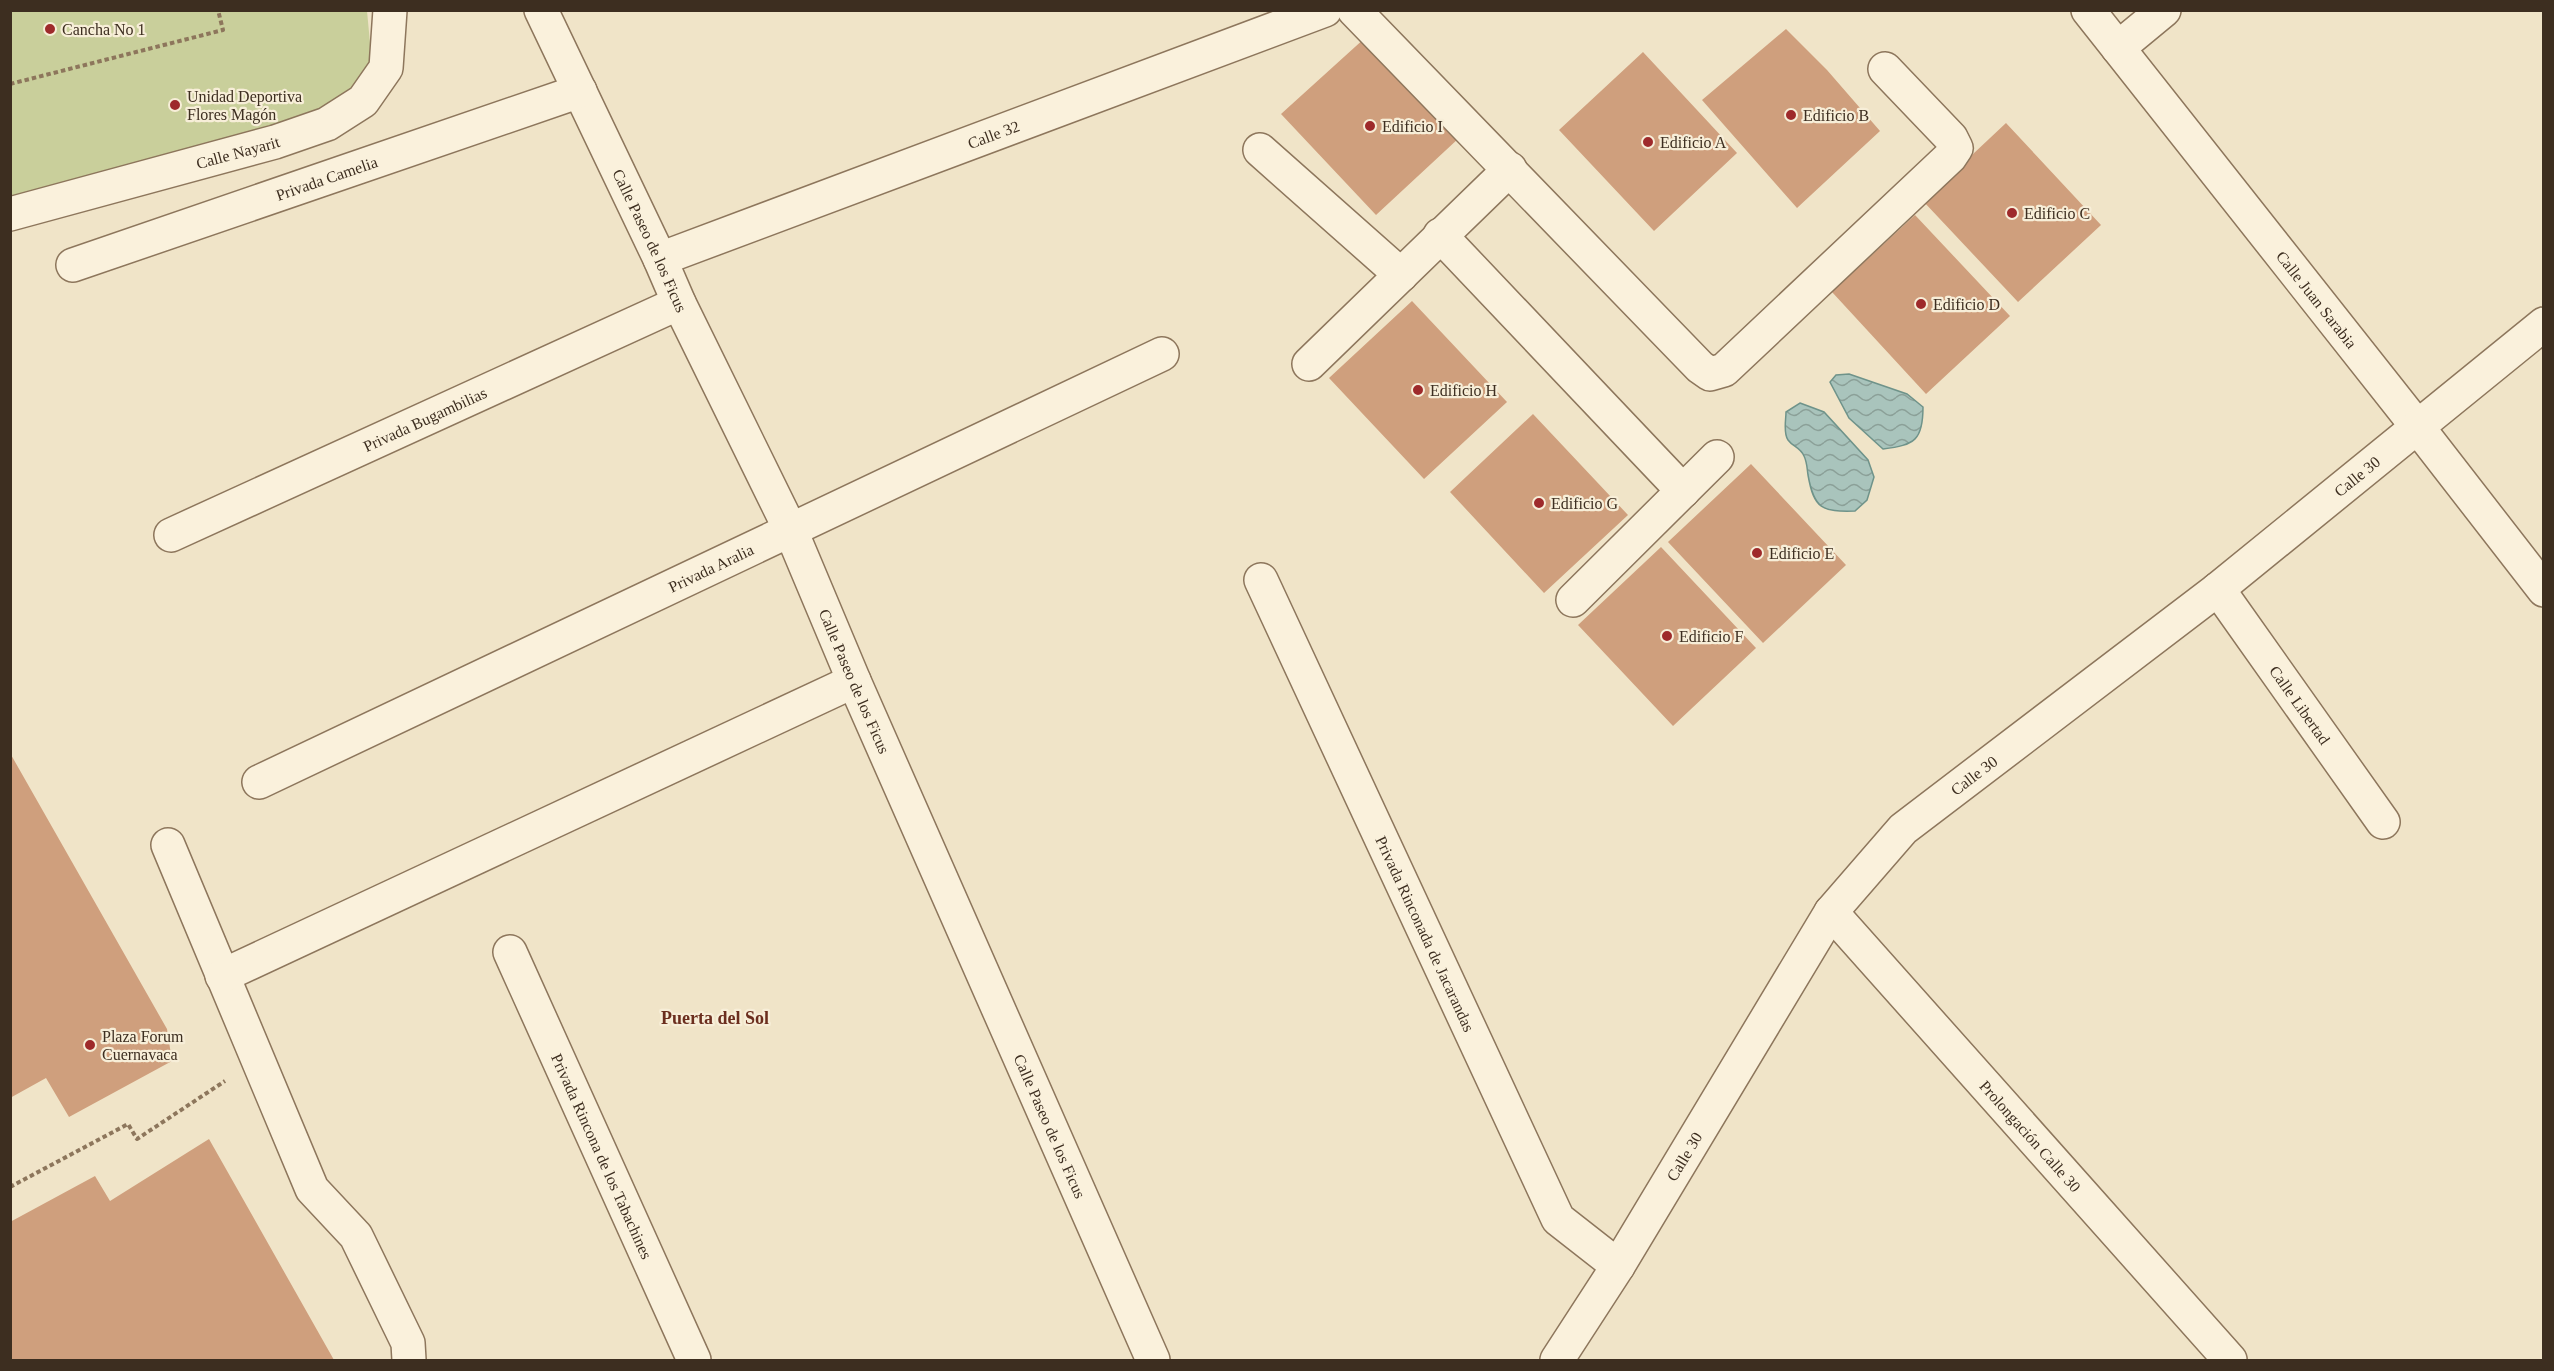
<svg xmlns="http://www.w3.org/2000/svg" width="2554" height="1371" font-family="'Times New Roman',serif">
  <defs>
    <pattern id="water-waves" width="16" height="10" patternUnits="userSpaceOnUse" patternTransform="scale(1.5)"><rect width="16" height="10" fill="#a9c4bc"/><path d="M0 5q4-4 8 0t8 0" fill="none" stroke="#8ba098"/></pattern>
  </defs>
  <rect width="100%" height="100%" fill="#f0e4c8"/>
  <path fill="#c9cf9b" d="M11,11H367L372,64L353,92L326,119L11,205Z"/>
  <path fill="url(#water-waves)" stroke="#6f938a" stroke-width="1.5" d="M1849,374L1907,394L1923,407C1923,440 1915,445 1883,449L1849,418L1830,382L1836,375Z
    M1800,403L1824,412L1868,460L1874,477L1867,500L1855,511C1822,512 1814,509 1808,475C1807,468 1807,462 1804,456C1800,447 1793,447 1788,440C1783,433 1786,420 1786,412Z"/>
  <path fill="#cf9f7d" d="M1786,29L1827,70L1880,131L1797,208L1702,100Z
    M1366,37L1459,138L1376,215L1281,114Z
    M1643,52L1737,153L1654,231L1559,130Z
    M2006,123L2101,225L2018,302L1923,201Z
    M1915,215L2010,316L1926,394L1832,292Z
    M1412,301L1507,402L1424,479L1329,378Z
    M1533,414L1628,515L1544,593L1450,492Z
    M1751,464L1846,565L1763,643L1668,542Z
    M1661,547L1756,648L1673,726L1578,625Z
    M10,753L167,1029L172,1061L69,1117L46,1078L10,1098Z
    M209,1139L334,1360H10V1222L95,1176L110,1201Z"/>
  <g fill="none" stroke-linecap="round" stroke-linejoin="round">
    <g stroke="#8d765c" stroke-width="36">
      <g id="minor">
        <path id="s1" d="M541,10L660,259L679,303L791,531L854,681L1153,1360"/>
        <path d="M1354,10L1700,367L1710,374L1724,370L1950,157L1956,148L1951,138L1885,69"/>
        <path id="s2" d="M2088,10L2416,425L2544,590"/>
        <path d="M2118,48L2164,10"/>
        <path d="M1260,150L1401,275"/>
        <path id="s3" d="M10,214L275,142L327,124L363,101L386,68L390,10"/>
        <path d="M1440,235L1683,491"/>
        <path id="s4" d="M660,259L1325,10"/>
        <path id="s5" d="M73,265L580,91"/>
        <path d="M1309,364L1510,169"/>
        <path id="s6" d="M171,535L679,303"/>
        <path id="s7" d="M1261,580L1558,1219L1618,1266"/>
        <path id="s8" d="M2218,589L2383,822"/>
        <path d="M1573,600L1717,457"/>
        <path id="s9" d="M259,782L1162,354"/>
        <path d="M168,845L312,1189L356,1236L408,1343L409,1360"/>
        <path id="s10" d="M1831,912L2230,1360"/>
        <path id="s11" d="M510,952L694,1360"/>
        <path d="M222,976L854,681"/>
        <path id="s12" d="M1557,1360L1618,1266L1831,912L1903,829L2218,589L2544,324"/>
      </g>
    </g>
    <path stroke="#8d765c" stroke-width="4" stroke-dasharray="4.5 3" stroke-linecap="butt" d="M10,84L223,30L218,10
      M10,1187L128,1124L137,1139L225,1081"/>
    <use href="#minor" stroke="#faf1dc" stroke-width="33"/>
  </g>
  <g fill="#9e2a2b" stroke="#f7eed8" stroke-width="2">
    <circle cx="50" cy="29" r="6"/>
    <circle cx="175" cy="105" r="6"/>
    <circle cx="1791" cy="115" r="6"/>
    <circle cx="1370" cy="126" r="6"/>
    <circle cx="1648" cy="142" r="6"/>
    <circle cx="2012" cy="213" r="6"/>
    <circle cx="1921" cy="304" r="6"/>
    <circle cx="1418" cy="390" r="6"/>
    <circle cx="1539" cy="503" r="6"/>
    <circle cx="1757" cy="553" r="6"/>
    <circle cx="1667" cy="636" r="6"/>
    <circle cx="90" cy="1045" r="6"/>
  </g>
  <g text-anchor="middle" stroke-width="4.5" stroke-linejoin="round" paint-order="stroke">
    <g font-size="16" fill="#3d2e20" stroke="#f7eed8" text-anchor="start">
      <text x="62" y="35">Cancha No 1</text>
      <text x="187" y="102">Unidad Deportiva<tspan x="187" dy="18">Flores Magón</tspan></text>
      <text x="1803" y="121">Edificio B</text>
      <text x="1382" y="132">Edificio I</text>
      <text x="1660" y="148">Edificio A</text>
      <text x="2024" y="219">Edificio C</text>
      <text x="1933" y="310">Edificio D</text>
      <text x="1430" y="396">Edificio H</text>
      <text x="1551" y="509">Edificio G</text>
      <text x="1769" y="559">Edificio E</text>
      <text x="1679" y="642">Edificio F</text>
      <text x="102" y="1042">Plaza Forum<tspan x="102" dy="18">Cuernavaca</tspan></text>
    </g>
    <g font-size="16" fill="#3d2e20" stroke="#f7eed8">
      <text dy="6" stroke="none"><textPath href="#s4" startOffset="356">Calle 32</textPath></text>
      <text dy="6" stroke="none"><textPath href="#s3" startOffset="236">Calle Nayarit</textPath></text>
      <text dy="6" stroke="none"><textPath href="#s5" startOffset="268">Privada Camelia</textPath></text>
      <text dy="6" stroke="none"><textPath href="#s1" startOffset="255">Calle Paseo de los Ficus</textPath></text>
      <text dy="6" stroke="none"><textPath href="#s2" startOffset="369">Calle Juan Sarabia</textPath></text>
      <text dy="6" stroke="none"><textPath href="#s6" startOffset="279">Privada Bugambilias</textPath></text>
      <text dy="6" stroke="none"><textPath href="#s12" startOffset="1210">Calle 30</textPath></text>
      <text dy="6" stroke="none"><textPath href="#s9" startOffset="500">Privada Aralia</textPath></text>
      <text dy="6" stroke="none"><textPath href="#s1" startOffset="741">Calle Paseo de los Ficus</textPath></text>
      <text dy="6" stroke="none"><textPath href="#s8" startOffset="142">Calle Libertad</textPath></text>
      <text dy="6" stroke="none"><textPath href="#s12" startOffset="724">Calle 30</textPath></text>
      <text dy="6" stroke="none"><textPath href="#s7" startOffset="390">Privada Rinconada de Jacarandas</textPath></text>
      <text dy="6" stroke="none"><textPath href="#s1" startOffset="1227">Calle Paseo de los Ficus</textPath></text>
      <text dy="6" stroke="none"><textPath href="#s10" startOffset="300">Prolongación Calle 30</textPath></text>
      <text dy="6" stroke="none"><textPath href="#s11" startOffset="224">Privada Rincona de los Tabachines</textPath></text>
      <text dy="6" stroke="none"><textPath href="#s12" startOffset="240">Calle 30</textPath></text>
    </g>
    <g font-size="18" font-weight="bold" fill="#6b2e1e" stroke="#f7eed8">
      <text x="715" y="1024">Puerta del Sol</text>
    </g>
  </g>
  <rect width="2554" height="1371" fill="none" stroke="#3d2e20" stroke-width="24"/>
</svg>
